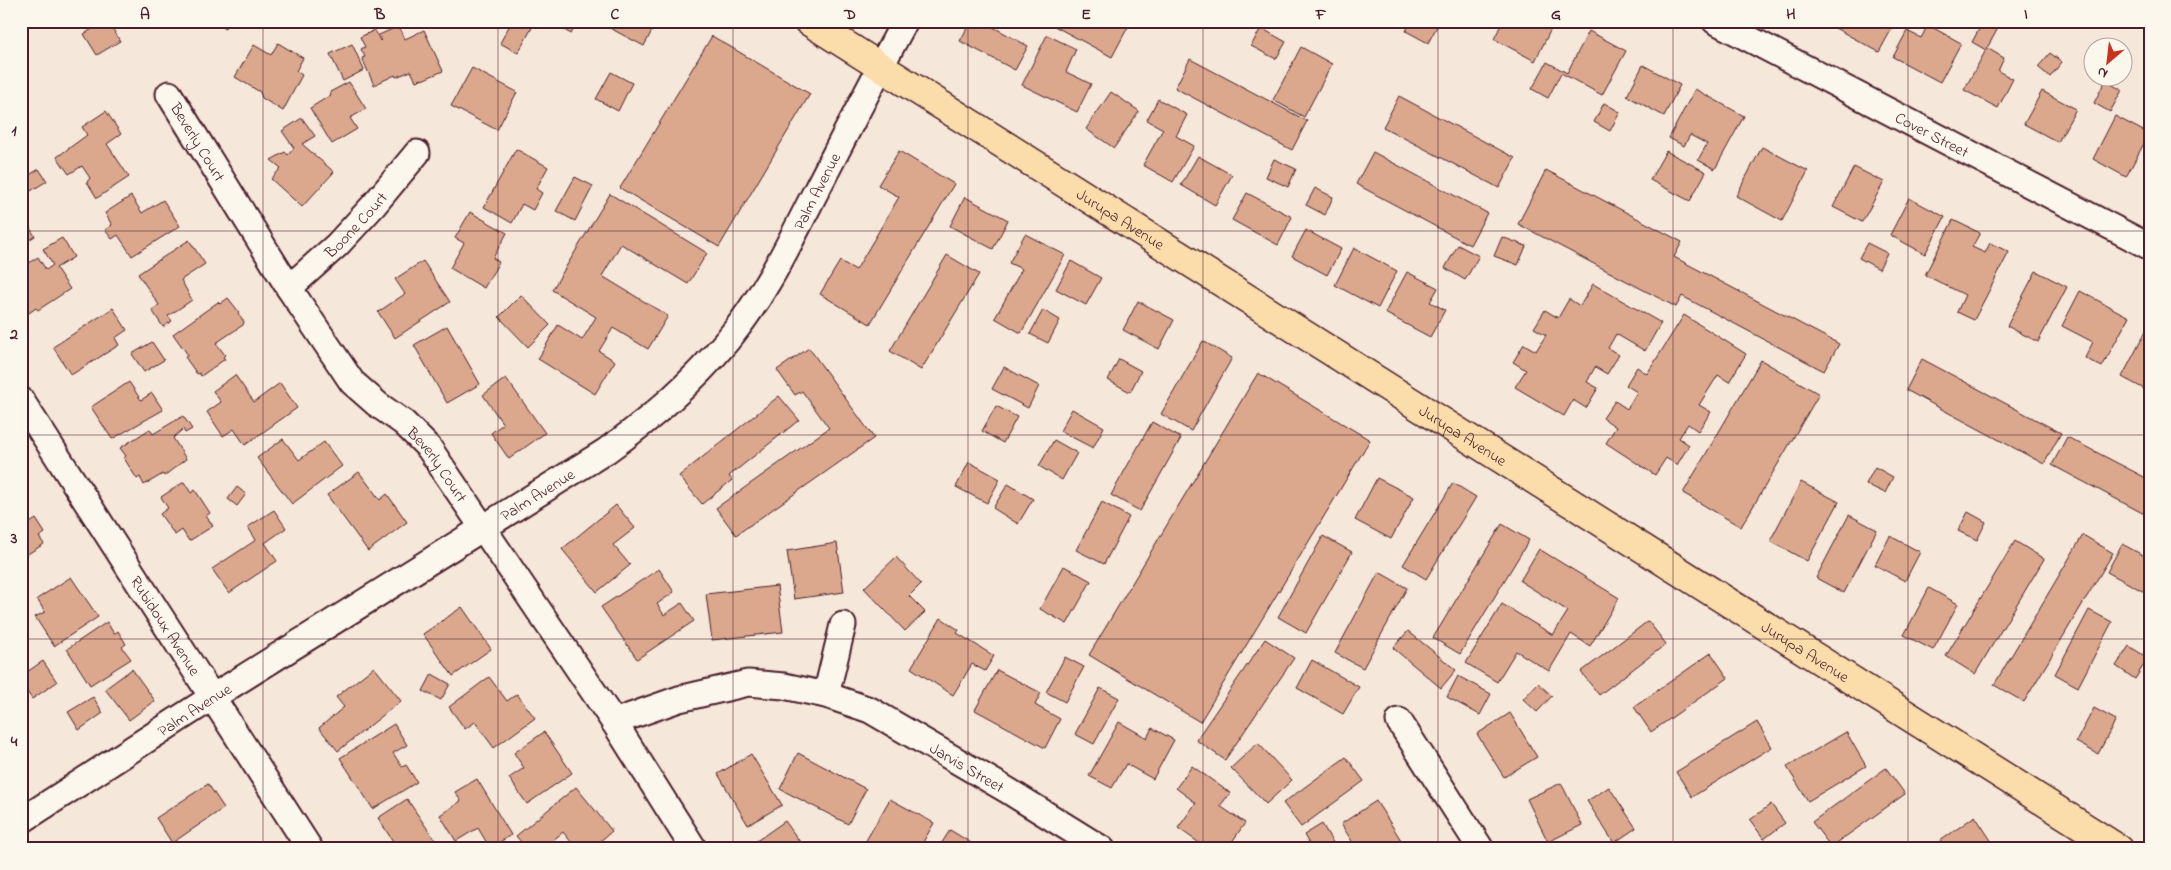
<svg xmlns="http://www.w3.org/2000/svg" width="2171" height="870" font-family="'Indie Flower',sans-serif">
  <rect width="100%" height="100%" fill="#f5e7d9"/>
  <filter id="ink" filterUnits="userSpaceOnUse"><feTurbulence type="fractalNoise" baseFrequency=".02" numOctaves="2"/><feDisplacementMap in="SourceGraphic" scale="10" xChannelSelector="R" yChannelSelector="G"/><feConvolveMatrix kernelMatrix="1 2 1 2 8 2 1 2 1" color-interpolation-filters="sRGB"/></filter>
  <g filter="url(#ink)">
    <path fill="#dba88e" stroke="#4a1f2b" d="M105,21H108L120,41L97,55L84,34Z
      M213,21H229L225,28Z
      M512,21H530L534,24L518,53L500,43Z
      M549,21H578L571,34Z
      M606,21H657L644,46L604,25Z
      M971,21H982L1028,46L1015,70L960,41Z
      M1045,21H1121L1129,25L1112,57Z
      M1411,21H1440L1428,43L1406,31Z
      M1503,21H1555L1535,61L1494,39Z
      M1827,21H1896L1879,52L1826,23Z
      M1983,22L1997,30L1987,48L2004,58L1998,71L2013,79L1998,108L1964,90L1986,50L1972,42Z
      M1928,25L1961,43L1940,82L1893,57L1907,31L1921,38Z
      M399,26L405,39L424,30L443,71L422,80V79L416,81L411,71L396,77L395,75L374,85L362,58L365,57L361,49L365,47L360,37L375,30L380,41L381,40L379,35Z
      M1261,28L1286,42L1276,59L1251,46Z
      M1589,31L1626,51L1602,95L1561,73L1548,98L1532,89L1547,62L1567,73Z
      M1047,35L1076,49L1066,72L1091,84L1077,112L1022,85Z
      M712,36L810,94L719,247L620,188Z
      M278,43L303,58L296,71L302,75L283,111L262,98L260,92L235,77L254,45L271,55Z
      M352,44L364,70L343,81L330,54Z
      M1301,47L1332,64L1304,117L1273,100Z
      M2050,53L2062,62L2050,77L2038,67Z
      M1190,59L1307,121L1292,150L1175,88Z
      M1643,65L1680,85L1664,116L1627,96Z
      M472,68L517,92L497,130L451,106Z
      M611,72L632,83L618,111L596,99Z
      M2105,81L2122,90L2110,112L2094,103Z
      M349,82L366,109L350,118L357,129L332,144L310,108L331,95L330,92Z
      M1695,89L1744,116L1715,169L1698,160L1707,144L1690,135L1684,146L1669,138Z
      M2042,91L2076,109L2058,142L2024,124Z
      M1111,92L1139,111L1114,148L1086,129Z
      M1399,96L1515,158L1499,188L1383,127Z
      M1158,99L1187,115L1176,136L1194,146L1173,182L1143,165L1163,129L1147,120Z
      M1604,103L1620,112L1610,131L1594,122Z
      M106,111L121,134L107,144L129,177L97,198L87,182L90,178L82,166L69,174L57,157L87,135L82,127Z
      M2115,116L2149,134L2126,177L2093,159Z
      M302,118L315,136L302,144L334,172L302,207L271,179L281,168L271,160L285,152L288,155L294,148L282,131Z
      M1762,147L1808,171L1782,221L1736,196Z
      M516,149L548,167L536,189L542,193L533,210L522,204L512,223L484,207Z
      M899,151L954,184L870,324L820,294L840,261L856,270L899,197L878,185Z
      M1666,151L1706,172L1690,201L1650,180Z
      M1373,152L1487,213L1470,245L1356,184Z
      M1198,156L1232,175L1215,205L1181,185Z
      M1274,159L1296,169L1288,187L1266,177Z
      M1854,167L1884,182L1862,222L1833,207Z
      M39,169L47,181L29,192L21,180Z
      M1546,170L1682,242L1674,257L1839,344L1824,371L1682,296L1676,307L1518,224Z
      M575,177L593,186L575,221L556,211Z
      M1315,188L1333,197L1325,215L1306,205Z
      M1247,193L1292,217L1278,245L1232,220Z
      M610,194L707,253L688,284L621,244L602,276L668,316L648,349L613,328L599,351L615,361L595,394L538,359L558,325L582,340L596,317L552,290Z
      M131,196L142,213L163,200L180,226L132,256L118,235L112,239L105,230L112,225L105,213Z
      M965,197L1008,220L993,249L950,226Z
      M1909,198L1945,217L1925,254L1890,235Z
      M470,212L507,233L493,258L499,262L484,288L450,268L464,243L455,238Z
      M21,215L35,236L21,245Z
      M1953,220L1980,233L1972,247L1985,253L1990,243L2009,252L1974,320L1957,312L1965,295L1925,275Z
      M1306,230L1341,249L1327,275L1292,256Z
      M1025,234L1065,255L1021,333L995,318L1022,269L1009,263Z
      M1502,237L1526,246L1518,265L1494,256Z
      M62,238L74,257L56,268L70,289L38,310L36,308L29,313L21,301V286L25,283L21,278V268L38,257L46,270L53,265L43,249Z
      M189,240L205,264L181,280L192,300L168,316L172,321L163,327L152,310L159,305L138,274Z
      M1867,243L1887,253L1879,269L1859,258Z
      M1458,245L1479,256L1465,280L1445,268Z
      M1354,248L1397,271L1378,308L1335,285Z
      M947,255L979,274L921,370L890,351Z
      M423,261L450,302L395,338L378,312L405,294L395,279Z
      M1071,261L1101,278L1086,305L1056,289Z
      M2036,271L2067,287L2038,342L2007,326Z
      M1407,272L1438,288L1430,302L1445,310L1430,337L1385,313Z
      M1593,284L1661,323L1645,351L1616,334L1608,348L1619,355L1607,374L1595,367L1587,382L1598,388L1586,408L1573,400L1564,416L1515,387L1526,370L1513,362L1524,344L1536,351L1546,335L1534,328L1545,310L1558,318L1569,299L1580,306Z
      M2080,291L2129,317L2102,367L2085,358L2093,342L2062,326Z
      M521,295L550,325L528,347L499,317Z
      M228,298L239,312L238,313L244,322L243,325L216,343L225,355L223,357L225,359L201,376L199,373L197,374L185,357L188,355L173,334L218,302L220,304Z
      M1138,301L1174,320L1159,349L1123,330Z
      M113,308L127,330L115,338L119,345L71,375L53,347Z
      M1043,310L1060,320L1048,343L1030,334Z
      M1684,315L1746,354L1729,382L1718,375L1699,405L1711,412L1698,431L1688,424L1679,438L1689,445L1677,465L1666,458L1655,475L1606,443L1616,427L1603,418L1615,401L1627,409L1637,392L1626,385L1637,367L1647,374Z
      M2149,325L2150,388L2148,391L2122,377Z
      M447,326L480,384L447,403L414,345Z
      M1203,341L1232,358L1191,431L1161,414Z
      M152,342L164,360L144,372L132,354Z
      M809,348L874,438L736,535L716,508L829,428L802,391L795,395L777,370Z
      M1119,359L1141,371L1130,392L1108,380Z
      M1922,359L2061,433L2044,464L1906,390Z
      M1761,360L1819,394L1741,527L1683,493Z
      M1004,367L1039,386L1028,408L992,389Z
      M1258,373L1370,440L1200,722L1089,655Z
      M235,375L254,402L280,383L297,408L245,445L234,429L223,436L207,412L221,402L213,391Z
      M506,378L545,433L509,459L491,433L503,424L483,395Z
      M129,382L141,400L152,393L163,410L112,439L91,407Z
      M779,396L799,420L729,476L732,480L702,504L679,476Z
      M996,406L1017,417L1003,443L982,431Z
      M1072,409L1104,427L1093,448L1060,431Z
      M183,416L192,429L185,433L183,429L173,438L186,459L164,476L163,474L144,485L140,477L137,479L124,458L126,456L120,448L150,429L153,434Z
      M1152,422L1181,438L1140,511L1111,495Z
      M2067,437L2150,480V517L2052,465Z
      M283,439L299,460L324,442L342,466L292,504L257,458Z
      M1054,440L1077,453L1062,480L1039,466Z
      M969,462L1000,479L987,503L956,487Z
      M1875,467L1893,477L1885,493L1866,484Z
      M359,472L380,500L387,494L407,522L368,551L327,495Z
      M1377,478L1414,497L1391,539L1355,520Z
      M184,482L191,493L195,490L210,513L206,516L213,526L189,541L182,530L175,535L160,514L168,508L161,497Z
      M1801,482L1839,502L1807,561L1770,541Z
      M1453,483L1476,497L1426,579L1403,565Z
      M1008,484L1033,499L1018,524L993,508Z
      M237,487L246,494L237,506L228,499Z
      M1102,502L1129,517L1104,564L1076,550Z
      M616,505L635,528L613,545L630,565L597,592L562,549Z
      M274,510L286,528L265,543L277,561L229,593L212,569L256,540L248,527Z
      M1968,512L1986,522L1977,540L1958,531Z
      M1849,515L1877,530L1844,593L1816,578Z
      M27,519L30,523L36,519L45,533L39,537L44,544L21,558V524Z
      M1502,524L1529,540L1460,654L1433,638Z
      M2083,535L2113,553L2024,702L1994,685Z
      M1323,536L1352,552L1306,633L1278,617Z
      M1890,536L1920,552L1905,581L1875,565Z
      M2015,541L2044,559L1975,674L1946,656Z
      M837,543L844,592L794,599L787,551Z
      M2122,544L2150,559V595L2107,572Z
      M1539,549L1619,598L1590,646L1571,634L1549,671L1516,651L1497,682L1466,663L1502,604L1553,635L1568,611L1520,581Z
      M896,557L921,584L909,596L925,612L905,631L864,588Z
      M1064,566L1091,581L1067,624L1040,609Z
      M659,569L674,592L657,604L664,615L682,603L694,621L637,659L601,607Z
      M1379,572L1407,588L1363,668L1335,653Z
      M71,577L98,617L54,646L35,617L45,612L37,599Z
      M777,586L783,632L712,640L706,594Z
      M1929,588L1958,604L1933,650L1904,635Z
      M462,607L491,649L453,676L423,634Z
      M2089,610L2112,622L2078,687L2055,674Z
      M941,618L959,630L957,633L994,656L985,671L972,664L953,695L911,668Z
      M1648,621L1666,644L1599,695L1581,672Z
      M107,622L114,634L118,631L126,644L122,647L131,659L90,685L67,649Z
      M1408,631L1456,670L1441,688L1393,648Z
      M1265,639L1294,658L1225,760L1196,740Z
      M2129,646L2148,658L2135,679L2116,666Z
      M1711,653L1728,678L1651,732L1634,707Z
      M1065,657L1084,667L1065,702L1046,692Z
      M1312,660L1359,687L1343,714L1297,688Z
      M43,661L57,682L32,699L21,683V676Z
      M374,667L401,701L338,751L319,728L344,707L336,697Z
      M132,669L155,701L129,720L105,689Z
      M997,670L1041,693L1035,705L1060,719L1045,748L975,710Z
      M432,674L450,684L441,700L423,691Z
      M1458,676L1491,694L1480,715L1447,697Z
      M489,677L507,701L517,694L535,718L494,748L475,722L465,729L449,707Z
      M1538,683L1552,696L1537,712L1523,699Z
      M1100,688L1119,698L1094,744L1075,734Z
      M93,697L103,713L79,730L68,712Z
      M2094,708L2116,720L2098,754L2076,742Z
      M1510,713L1537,757L1504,777L1477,734Z
      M1119,722L1147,738L1152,728L1174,740L1153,779L1126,764L1112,788L1089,776Z
      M1757,722L1772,747L1692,797L1676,772Z
      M394,724L407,745L393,753L402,767L406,765L417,782L373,809L340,758Z
      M544,732L572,773L527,804L509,778L524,768L514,753Z
      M1846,732L1866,766L1808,801L1787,767Z
      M1258,743L1292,780L1266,804L1231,768Z
      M798,753L866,789L848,824L780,789Z
      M751,754L782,805L748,825L718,774Z
      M1346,757L1364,781L1301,827L1283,803Z
      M1192,766L1230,793L1220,806L1245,823L1227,849H1208L1178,828L1196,803L1176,788Z
      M1886,768L1905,794L1831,847L1812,822Z
      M477,779L511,835L490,848L478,828L456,841L440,815L461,801L455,792Z
      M1561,783L1582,825L1548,842L1527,799Z
      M208,784L224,808L172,843L156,818Z
      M576,787L612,831L591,849H577L563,832L542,849H527L516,836Z
      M1609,787L1636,828L1614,843L1587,801Z
      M407,799L439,846L434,849H398L378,818Z
      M890,799L934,823L919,849H873L868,846L866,849H853L858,841L864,844Z
      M1376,801L1401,840L1388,849H1357L1341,824Z
      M1771,804L1785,823L1764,839L1750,820Z
      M1975,816L1992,842L1983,849H1929Z
      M785,821L805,849H760L755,842Z
      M1322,824L1335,846L1330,849H1312L1304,835Z
      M950,830L981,849H938Z
      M2041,842L2050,849H2036Z"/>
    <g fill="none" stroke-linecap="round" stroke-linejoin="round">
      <g stroke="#4a1f2b" stroke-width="29">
        <g id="minor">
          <path id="s1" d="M1715,21L2150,247"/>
          <path id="s2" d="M169,94L289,288L352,382L377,404L404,423L429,448L614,722L694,849"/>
          <path id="s3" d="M289,288L337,245L373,206L417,153"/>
          <path id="s4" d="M21,400L310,849"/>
          <path d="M826,695L843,625"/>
          <path d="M1399,721L1481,849"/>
          <path id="s5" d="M614,722L679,699L748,683L784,686L826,695L870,710L1007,790L1102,849"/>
          <path id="s6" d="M21,821L211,698L606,451C651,419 691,384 726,342C764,297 789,244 815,193C845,135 874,78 905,21"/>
        </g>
      </g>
      <g stroke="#4a1f2b" stroke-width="31">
        <g id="major">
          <path id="s7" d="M808,21L2119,849"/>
        </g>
      </g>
      <use href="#minor" stroke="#fbf7ec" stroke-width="25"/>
      <use href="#major" stroke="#faddab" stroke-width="28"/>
    </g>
  </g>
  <path fill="none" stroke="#4a1f2b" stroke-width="1" stroke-opacity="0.55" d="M263,21V849M498,21V849M733,21V849M968,21V849M1203,21V849M1438,21V849M1673,21V849M1908,21V849M21,231H2150M21,435H2150M21,639H2150"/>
  <g text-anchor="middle" stroke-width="4" stroke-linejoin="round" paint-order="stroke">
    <g font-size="16" fill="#4a1f2b" stroke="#fbf7ec">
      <text dy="6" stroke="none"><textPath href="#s1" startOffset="245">Cover Street</textPath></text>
      <text dy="6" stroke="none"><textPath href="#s2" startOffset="56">Beverly Court</textPath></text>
      <text dy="6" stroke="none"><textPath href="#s6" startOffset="1031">Palm Avenue</textPath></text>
      <text dy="6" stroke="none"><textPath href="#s7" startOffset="370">Jurupa Avenue</textPath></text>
      <text dy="6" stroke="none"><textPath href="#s3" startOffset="92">Boone Court</textPath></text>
      <text dy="6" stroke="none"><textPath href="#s7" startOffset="775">Jurupa Avenue</textPath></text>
      <text dy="6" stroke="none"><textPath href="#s2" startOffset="461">Beverly Court</textPath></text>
      <text dy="6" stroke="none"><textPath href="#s6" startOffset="611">Palm Avenue</textPath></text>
      <text dy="6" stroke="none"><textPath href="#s4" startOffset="268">Rubidoux Avenue</textPath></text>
      <text dy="6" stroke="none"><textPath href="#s7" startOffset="1180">Jurupa Avenue</textPath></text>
      <text dy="6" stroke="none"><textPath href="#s6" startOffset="206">Palm Avenue</textPath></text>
      <text dy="6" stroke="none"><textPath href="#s5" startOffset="378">Jarvis Street</textPath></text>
    </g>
  </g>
  <rect width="2171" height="870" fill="none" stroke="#fbf7ec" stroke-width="55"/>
  <g transform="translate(2108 62) rotate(208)"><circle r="24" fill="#fbf7ec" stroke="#b4a19f"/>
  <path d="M0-4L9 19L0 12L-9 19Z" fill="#c8321e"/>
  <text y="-8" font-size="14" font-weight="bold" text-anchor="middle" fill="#4a1f2b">N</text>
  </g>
  <rect x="28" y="28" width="2116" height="814" fill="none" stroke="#4a1f2b" stroke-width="2"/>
  <g font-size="16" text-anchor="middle" font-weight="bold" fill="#4a1f2b">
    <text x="145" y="19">A</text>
    <text x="380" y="19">B</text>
    <text x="615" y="19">C</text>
    <text x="850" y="19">D</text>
    <text x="1086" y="19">E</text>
    <text x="1321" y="19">F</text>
    <text x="1556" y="19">G</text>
    <text x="1791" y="19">H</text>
    <text x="2026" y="19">I</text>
    <text x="14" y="135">1</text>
    <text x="14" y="339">2</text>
    <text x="14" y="543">3</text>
    <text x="14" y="746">4</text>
  </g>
</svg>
